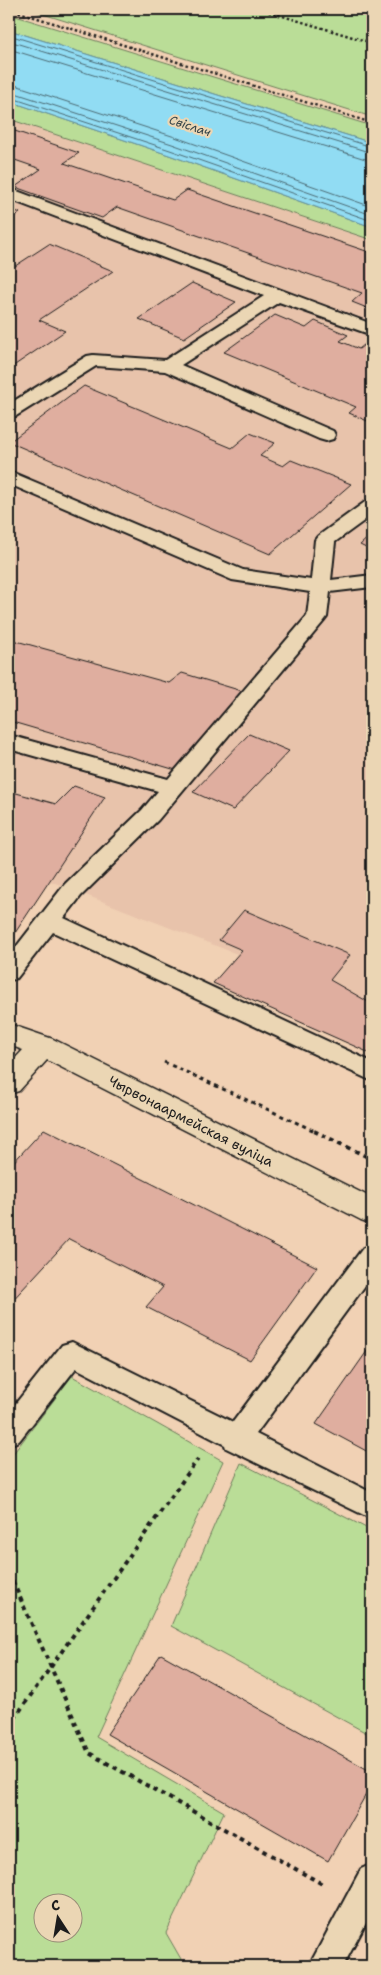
<svg xmlns="http://www.w3.org/2000/svg" width="381" height="1975" font-family="'Shantell Sans',sans-serif">
  <rect width="100%" height="100%" fill="#f1d1b4"/>
  <filter id="ink" filterUnits="userSpaceOnUse"><feTurbulence type="fractalNoise" baseFrequency=".02" numOctaves="2"/><feDisplacementMap in="SourceGraphic" scale="10" xChannelSelector="R" yChannelSelector="G"/><feConvolveMatrix kernelMatrix="1 2 1 2 8 2 1 2 1" color-interpolation-filters="sRGB"/></filter>
  <g filter="url(#ink)">
    <path fill="#e8c3ab" d="M9,117L372,239V1054L213,983L237,954L50,881L9,942Z"/>
    <path fill="#badd97" stroke="#6b7c5a" fill-rule="evenodd" d="M27,9H372V117Z
      M9,14L372,126V143L9,30Z
      M9,101L169,155L372,227V240L9,119Z
      M72,1376L223,1461L96,1737L224,1812L166,1933L185,1966H9V1459ZM42,1902H72V1932H42Z
      M241,1463L372,1531V1736L171,1626Z"/>
    <path fill="#91dcf3" stroke="#628f9d" d="M9,30L372,143V227L169,155L9,101Z"/>
    <g fill="none" stroke-linecap="round" stroke-linejoin="round">
      <path stroke="#4b6972" stroke-width="1" d="M9,35L372,147
        M9,41L372,153
        M9,49L372,161
        M9,83L175,137L372,207
        M9,91L172,144L372,215
        M9,97L170,150L372,221"/>
    </g>
    <path fill="#dfae9f" stroke="#1c1c1c" d="M9,129L79,153L64,163L173,200L187,190L372,253V310L352,302L362,293L117,207L102,218L15,187L41,169L9,158Z
      M9,208L20,213L9,220Z
      M49,244L113,271L39,320L65,331L9,369V270Z
      M192,283L236,302L184,338L139,319Z
      M275,315L306,328L315,321L348,335L340,341L359,349L369,341L372,342V423L349,413L356,407L224,352Z
      M84,386L232,448L250,433L275,443L260,456L283,466L291,460L351,484L270,554L9,442Z
      M372,534V551L360,545Z
      M9,639L169,683L182,673L242,691L176,770L9,721Z
      M249,734L289,751L233,810L193,792Z
      M74,786L105,797L9,942V791L56,804Z
      M244,910L350,955L330,980L372,1004V1054L213,983L242,950L219,940Z
      M44,1129L317,1267L250,1360L146,1307L163,1287L69,1239L9,1304V1167Z
      M372,1344V1454L316,1424Z
      M161,1654L372,1772V1784L328,1861L107,1734Z"/>
    <g fill="none" stroke-linecap="round" stroke-linejoin="round">
      <g stroke="#1c1c1c" stroke-width="4">
        <path id="lane" d="M9,188L372,324V335L279,302L181,365L333,431L335,435L333,439L326,441L319,439L165,371L96,366L16,416L9,417V404L87,356L93,355L165,360L264,296L9,199Z
          M9,471L243,570L311,580L315,540L318,536L365,502L372,500V515L335,542L331,580L372,575V587L330,592L327,617L324,621L158,820L81,896L64,918L372,1062V1081L53,932L17,978L9,981V956L65,884L142,810L158,791L9,749V735L168,779L307,616L310,592L232,580L9,484Z
          M372,1245V1276L256,1434L372,1493V1519L226,1448L225,1445L76,1368L19,1441L9,1445V1412L62,1345L72,1342L233,1422L363,1248Z
          M372,1864V1912L343,1966H309L361,1869Z"/>
      </g>
      <g stroke="#1c1c1c" stroke-width="3">
        <path id="street" d="M9,1024L53,1039L372,1198V1224L361,1220L47,1060L19,1091L9,1094V1065L23,1050L9,1045Z"/>
      </g>
      <path stroke="#1c1c1c" stroke-width="2.5" stroke-dasharray="2.5 2.5" stroke-linecap="butt" d="M9,9L372,123
        M259,9L366,41L372,46"/>
      <path stroke="#1c1c1c" stroke-width="3" stroke-dasharray="4 4" stroke-linecap="butt" d="M164,1062L317,1132"/>
      <path stroke="#1c1c1c" stroke-width="4" stroke-dasharray="4.5 4.5" stroke-linecap="butt" d="M314,1131L372,1159
        M9,1573L89,1753L324,1885
        M9,1726L198,1459"/>
      <use href="#lane" fill="#ebd6b4" fill-rule="evenodd"/>
      <use href="#street" fill="#ebd6b4" fill-rule="evenodd"/>
    </g>
  </g>
  <g text-anchor="middle" stroke-width="4.5" stroke-linejoin="round" paint-order="stroke">
    <g font-size="12" font-style="italic" fill="#334247" stroke="#ebd6b4">
      <text transform="translate(190 126) rotate(18)" y="4">Свіслач</text>
    </g>
    <g font-size="14" fill="#1c1c1c" stroke="#ebd6b4">
      <text transform="translate(191 1121) rotate(27)" y="5">Чырвонаармейская вуліца</text>
    </g>
  </g>
  <rect width="381" height="1975" fill="none" stroke="#ebd6b4" stroke-width="30"/>
  <rect x="15" y="15" width="351" height="1945" fill="none" stroke="#1c1c1c" stroke-width="2" filter="url(#ink)"/>
  <g transform="translate(58 1918) rotate(348)"><circle r="24" fill="#ebd6b4" stroke="#988c77"/>
  <path d="M0-4L9 19L0 12L-9 19Z" fill="#1c1c1c"/>
  <text y="-8" font-size="14" font-weight="bold" text-anchor="middle" fill="#1c1c1c">С</text>
  </g>
</svg>
